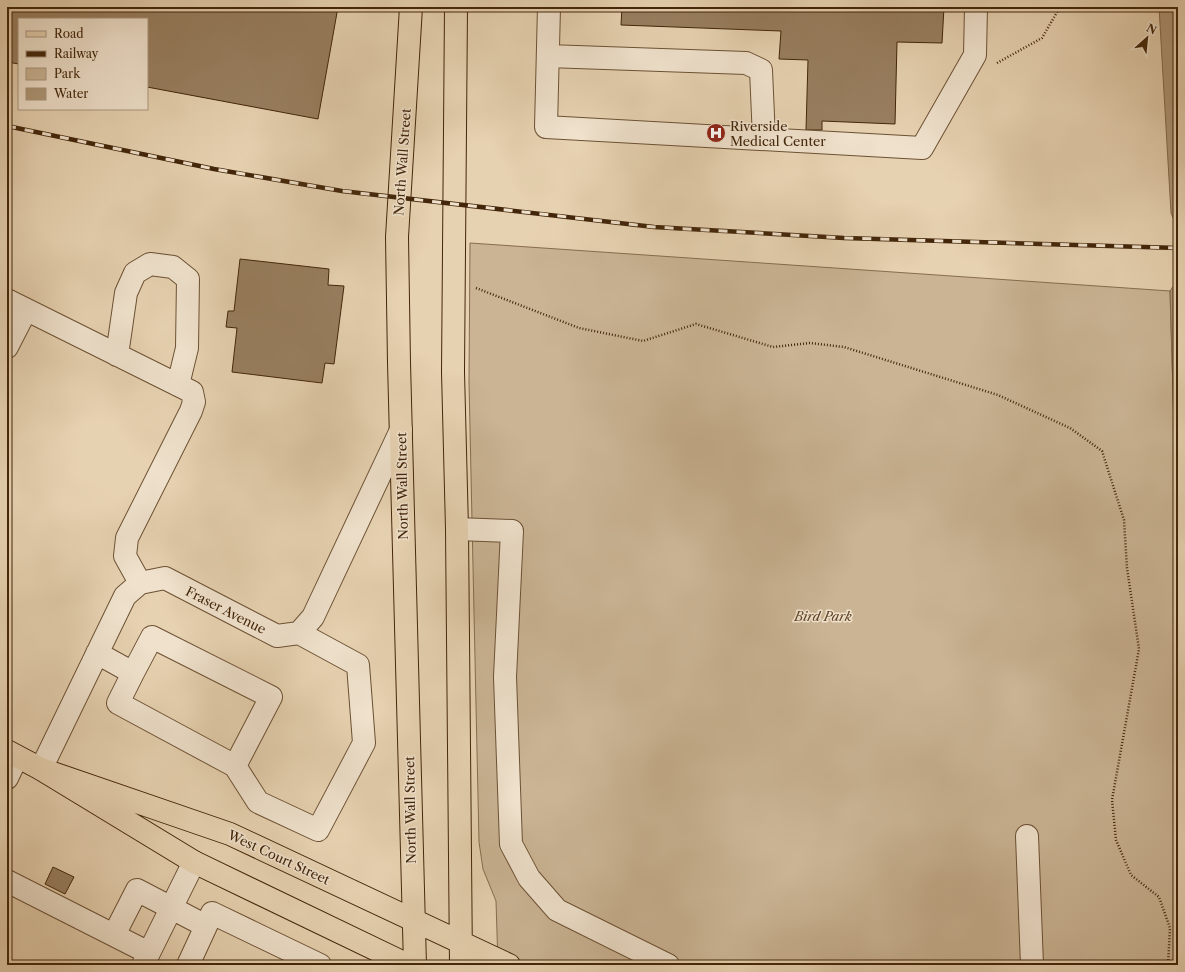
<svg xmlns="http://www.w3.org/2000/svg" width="1185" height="972" font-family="'Libre Caslon Text',serif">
  <rect width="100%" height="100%" fill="#e6d1b0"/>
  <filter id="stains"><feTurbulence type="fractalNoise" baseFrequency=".005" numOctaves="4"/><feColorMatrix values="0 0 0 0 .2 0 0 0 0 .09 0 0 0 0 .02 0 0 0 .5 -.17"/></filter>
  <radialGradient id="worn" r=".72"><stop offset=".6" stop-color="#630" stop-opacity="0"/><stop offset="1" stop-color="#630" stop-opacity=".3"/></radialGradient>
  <path fill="#cab494" stroke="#866d4f" d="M470,243L1170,291L1178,561V965H498L496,901L483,869L479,842L469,382Z"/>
  <path fill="#af9778" stroke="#846a4c" d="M1159,7H1178V229L1171,213Z
    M1178,279V561L1170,291Z"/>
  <path fill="#987f60" stroke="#43260a" d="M9,7H338L318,119L147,87V19H19V64L7,62V20Z
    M622,7H944L942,43L897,42L895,124L822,121V130H806L808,60L779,59L781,31L621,25Z
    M240,259L329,269L328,285L344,286L334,364L325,363L322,383L232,372L237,328L226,327L228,311H234Z
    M53,867L74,877L65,894L45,884Z"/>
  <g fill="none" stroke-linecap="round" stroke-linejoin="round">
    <g stroke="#6c5134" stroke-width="24">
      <path id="minor" d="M549,7L546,127L922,148L975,55L976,7
        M548,56L746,63L761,70L764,139
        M7,300L192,392L194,402L191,411L127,538L125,556L140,583
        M7,347L26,310
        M117,355L126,293L135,273L150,264L173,267L188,279L187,348L178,385
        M457,529L512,531L505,677L511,844L529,878L557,910L668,965
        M97,653L133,673L118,703L235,766L258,802L318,830L364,743L358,665L299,633
        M133,673L152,637L271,697L235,766
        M41,769L125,596L140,583L165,578L277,636L299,633L313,617L401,430
        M7,778L17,757
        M1027,836L1032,965
        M7,881L149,953
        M114,935L137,890L206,926
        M143,965L194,862
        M188,965L212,913L320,965"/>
    </g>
    <g stroke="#43260a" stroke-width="24">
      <path id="major" d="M411,7L397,237L399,363L415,965
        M456,7L453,372L457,529L461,965
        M7,751L41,769L194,862L408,965
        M41,769L230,834L509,965"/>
    </g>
    <path stroke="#43260a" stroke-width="2.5" stroke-dasharray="1 2" stroke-linecap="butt" d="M997,63L1042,38L1060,7
      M476,288L579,328L643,341L696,324L773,347L810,343L844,347L998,395L1070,428L1102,451L1124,520L1127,568L1139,649L1112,800L1116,840L1131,875L1159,897L1170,928L1168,965"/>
    <use href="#minor" stroke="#efe1cc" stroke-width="22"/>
    <use href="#major" stroke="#e6d1b0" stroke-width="22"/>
    <g stroke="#43260a" stroke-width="4.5">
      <path id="rail" d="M7,126L214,169L342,191L654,227L844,238L1178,248"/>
    </g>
    <use href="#rail" stroke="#efe1cc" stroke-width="3" stroke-dasharray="9" stroke-linecap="butt"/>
  </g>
  <defs>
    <g id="hospital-disc" transform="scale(1)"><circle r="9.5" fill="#8f2418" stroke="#efe1cc"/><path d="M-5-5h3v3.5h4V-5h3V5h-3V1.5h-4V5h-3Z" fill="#fff"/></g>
  </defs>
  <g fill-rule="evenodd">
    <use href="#hospital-disc" x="716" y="133"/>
  </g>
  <g text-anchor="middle" stroke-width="3" stroke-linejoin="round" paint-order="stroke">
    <g font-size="13" fill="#43260a" stroke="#efe1cc" text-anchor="start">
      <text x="730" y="131">Riverside<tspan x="730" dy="15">Medical Center</tspan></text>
    </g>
    <g font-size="13" fill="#43260a" stroke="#efe1cc">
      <text transform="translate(402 162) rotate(-86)" y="5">North Wall Street</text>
      <text transform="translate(402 486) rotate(-91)" y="5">North Wall Street</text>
      <text transform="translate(226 610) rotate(27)" y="5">Fraser Avenue</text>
      <text transform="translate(410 810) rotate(-91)" y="5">North Wall Street</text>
      <text transform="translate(279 857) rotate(25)" y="5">West Court Street</text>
    </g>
    <g font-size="13" font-style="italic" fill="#5e4226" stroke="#efe1cc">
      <text x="823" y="621">Bird Park</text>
    </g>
  </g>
  <rect width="1185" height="972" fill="none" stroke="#e6d1b0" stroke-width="24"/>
  <rect x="8" y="8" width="1169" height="956" fill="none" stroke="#43260a" stroke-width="2"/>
  <rect x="12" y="12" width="1161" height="948" fill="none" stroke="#43260a"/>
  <rect x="18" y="18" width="130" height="92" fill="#efe1cc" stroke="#aa967e"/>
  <rect x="26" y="31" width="20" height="6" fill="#e6d1b0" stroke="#aa967e"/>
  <text x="54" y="38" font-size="12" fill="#43260a">Road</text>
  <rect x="26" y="51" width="20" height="6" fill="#43260a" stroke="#aa967e"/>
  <text x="54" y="58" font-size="12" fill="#43260a">Railway</text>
  <rect x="26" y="68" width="20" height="12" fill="#cab494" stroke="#aa967e"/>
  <text x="54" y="78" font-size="12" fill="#43260a">Park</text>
  <rect x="26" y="88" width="20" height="12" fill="#af9778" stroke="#aa967e"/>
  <text x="54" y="98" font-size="12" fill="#43260a">Water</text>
  <g transform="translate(1147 38) rotate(27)" stroke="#efe1cc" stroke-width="3" paint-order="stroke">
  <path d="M0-3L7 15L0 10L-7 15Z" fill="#43260a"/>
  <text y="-6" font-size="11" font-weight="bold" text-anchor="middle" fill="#43260a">N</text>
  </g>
  <rect width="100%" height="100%" filter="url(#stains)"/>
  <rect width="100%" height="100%" fill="url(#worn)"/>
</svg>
